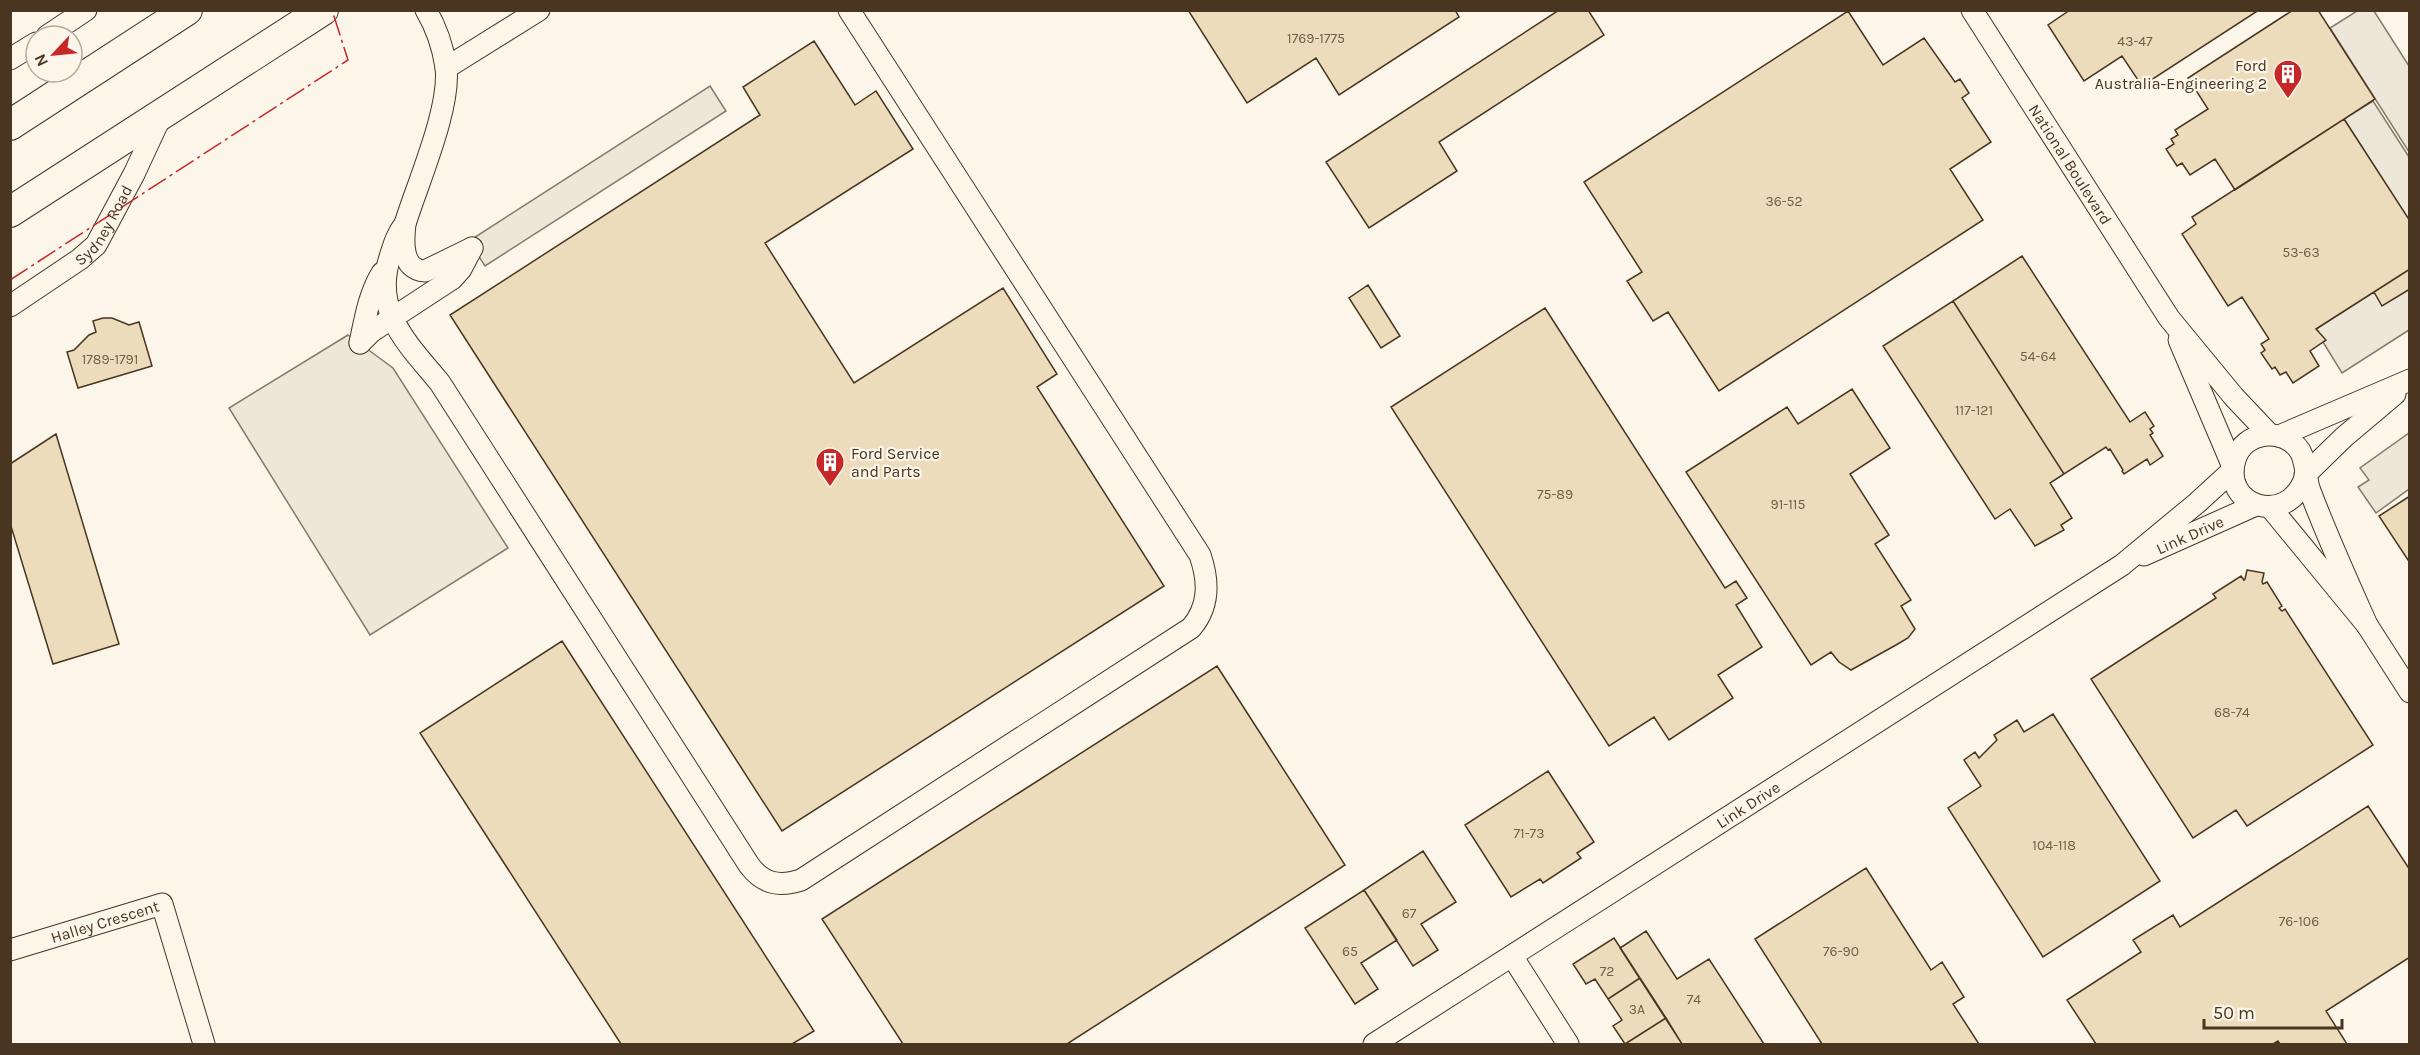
<svg xmlns="http://www.w3.org/2000/svg" width="2420" height="1055" font-family="Karla,sans-serif">
  <rect width="100%" height="100%" fill="#fbf6e9"/>
  <path fill="#ede7d9" stroke="#887966" stroke-width="1.5" d="M2357,11H2374L2409,66V152L2330,28Z
    M710,86L726,111L485,266L469,241Z
    M2373,101L2409,157V221L2344,119Z
    M2409,269V330L2342,373L2323,342L2325,340L2316,329Z
    M348,335L393,368L508,548L370,635L229,408Z
    M2409,433V489L2376,513L2358,487L2369,480L2360,468Z"/>
  <path fill="#ecdcbc" stroke="#4a3520" stroke-width="1.5" d="M1188,10H1455L1459,17L1339,95L1316,58L1247,103Z
    M1559,10H1588L1604,35L1439,142L1457,171L1369,228L1326,162Z
    M2070,10H2259L2142,86L2122,56L2084,81L2048,25Z
    M2293,10H2318L2375,99L2235,190L2215,159L2190,175L2182,163L2177,166L2166,149L2174,144L2171,139L2178,135L2175,130L2208,109L2188,78Z
    M1848,11L1883,65L1924,38L1955,82L1960,79L1969,93L1962,98L1991,142L1950,169L1983,220L1719,391L1668,312L1653,321L1627,281L1642,272L1584,182Z
    M814,41L855,105L876,91L913,149L765,243L854,383L1003,288L1057,374L1037,387L1164,586L782,831L450,315L760,115L743,87Z
    M2344,119L2410,221V269L2316,329L2326,340L2310,351L2319,366L2293,383L2286,372L2280,375L2275,367L2272,369L2261,353L2265,350L2261,344L2269,339L2242,297L2228,306L2182,234L2196,224L2192,217Z
    M2022,256L2130,422L2145,412L2154,426L2150,429L2153,433L2150,435L2163,456L2150,465L2147,459L2124,474L2122,471L2123,470L2110,449L2108,450L2106,447L2064,474L1953,301Z
    M2410,269V289L2382,306L2374,292Z
    M1368,285L1400,336L1381,348L1349,298Z
    M1953,301L2064,474L2050,483L2072,518L2061,525L2064,530L2035,546L2010,509L1995,519L1883,346Z
    M1545,308L1725,588L1736,581L1747,598L1736,605L1762,647L1718,675L1733,698L1669,740L1654,717L1609,746L1391,407Z
    M103,318H112L129,325L139,322L152,366L78,388L67,352L74,350L89,335L96,332L93,321Z
    M1852,389L1890,448L1850,474L1889,535L1875,544L1911,600L1901,606L1915,629L1908,638L1896,645L1851,670L1839,662L1831,652L1811,665L1686,472L1787,407L1798,424Z
    M56,434L119,644L53,664L10,523V464Z
    M2410,496V563L2379,516Z
    M2247,570L2264,573L2262,582L2263,584L2267,582L2282,606L2279,608L2282,611L2285,609L2373,745L2247,826L2236,810L2193,838L2091,679L2216,598L2213,594L2241,576L2244,580L2245,579Z
    M562,641L814,1031L792,1044H621L420,733Z
    M1217,666L1345,865L1067,1044H903L822,919Z
    M2053,714L2160,881L2043,957L1948,808L1981,786L1964,760L1975,752L1979,758L1997,740L1994,735L2017,720L2024,732Z
    M1548,771L1594,842L1577,853L1581,858L1543,883L1540,879L1511,897L1465,825Z
    M2368,806L2410,870V957L2326,1011L2347,1044H2280L2278,1041L2273,1044H2096L2067,1000L2141,952L2133,940L2173,915L2180,927Z
    M1423,851L1456,902L1421,924L1438,950L1413,966L1364,890Z
    M1866,868L1931,970L1942,962L1964,997L1953,1004L1979,1044H1822L1755,939Z
    M1364,890L1397,940L1361,963L1378,989L1355,1004L1305,928Z
    M1646,931L1677,979L1709,959L1764,1044H1682L1620,948Z
    M1614,938L1640,978L1608,999L1595,979L1586,984L1573,964Z
    M1640,978L1666,1018L1625,1044L1613,1026L1622,1020L1608,999Z
    M1666,1018L1682,1044H1625Z"/>
  <g fill="none" stroke-linecap="round" stroke-linejoin="round">
    <g stroke="#4a3520" stroke-width="23">
      <g id="minor">
        <path d="M426,10C436,27 443,48 446,67C451,108 418,182 405,224C403,241 401,270 425,271L472,248"/>
        <path id="s1" d="M1972,10L2169,318L2234,397L2269,434"/>
        <path d="M47,36L86,10"/>
        <path d="M10,59L36,43"/>
        <path d="M446,68L539,10"/>
        <path d="M405,224C397,234 394,244 390,257C372,311 408,344 440,383L749,865C763,884 779,887 801,880L1191,628C1210,606 1209,581 1200,555L849,10"/>
        <path id="s2" d="M10,306L80,259L96,245L134,174L161,116"/>
        <path d="M2179,340L2233,467"/>
        <path d="M360,343L371,332L452,279L461,269L472,248"/>
        <path d="M360,343C365,319 369,294 382,273"/>
        <path d="M2279,436L2410,380"/>
        <path d="M2305,475L2344,437L2395,394"/>
        <path d="M2305,478C2287,528 2221,506 2235,460C2243,431 2284,426 2300,451C2307,463 2305,478 2310,491C2327,536 2347,580 2367,625"/>
        <path d="M2270,507L2367,625L2410,692"/>
        <path id="s3" d="M2144,555L2256,505"/>
        <path id="s4" d="M10,950L162,904L204,1044"/>
        <path d="M1512,956L1568,1044"/>
        <path id="s5" d="M1374,1044L2122,565L2197,503L2233,470"/>
      </g>
    </g>
    <g stroke="#4a3520" stroke-width="32">
      <path id="highway" d="M10,125L187,10
        M10,212L323,10"/>
    </g>
    <use href="#minor" stroke="#fbf6e9" stroke-width="21"/>
    <use href="#highway" stroke="#fbf6e9" stroke-width="30"/>
    <path stroke="#c62828" stroke-width="1.5" stroke-dasharray="21 4.5 3 4.5" stroke-linecap="butt" d="M10,280L348,60L332,10"/>
  </g>
  <defs>
    <g id="building-pin" transform="scale(1.5)"><path d="M0 17L-7.5 6A9.5 9.5 0 1 1 7.5 6Z" fill="#c62828" stroke="#fbf6e9"/><path d="M-4-6H4V6H1V3H-1V6H-4ZM-2.5-4.3h1.7v1.8h-1.7ZM.8-4.3h1.7v1.8H.8ZM-2.5-1h1.7V.8h-1.7ZM.8-1h1.7V.8H.8Z" fill="#fff"/></g>
  </defs>
  <g fill-rule="evenodd">
    <use href="#building-pin" x="2288" y="74"/>
    <use href="#building-pin" x="830" y="462"/>
  </g>
  <g text-anchor="middle" stroke-width="4.5" stroke-linejoin="round" paint-order="stroke">
    <g font-size="14" fill="#725f47">
      <text x="1316" y="43">1769-1775</text>
      <text x="2135" y="46">43-47</text>
      <text x="1784" y="206">36-52</text>
      <text x="2301" y="257">53-63</text>
      <text x="2038" y="361">54-64</text>
      <text x="110" y="364">1789-1791</text>
      <text x="1974" y="415">117-121</text>
      <text x="1555" y="499">75-89</text>
      <text x="1788" y="509">91-115</text>
      <text x="2232" y="717">68-74</text>
      <text x="1529" y="838">71-73</text>
      <text x="2054" y="850">104-118</text>
      <text x="1409" y="918">67</text>
      <text x="2299" y="926">76-106</text>
      <text x="1350" y="956">65</text>
      <text x="1841" y="956">76-90</text>
      <text x="1607" y="976">72</text>
      <text x="1694" y="1004">74</text>
      <text x="1637" y="1014">3A</text>
    </g>
    <g font-size="16" fill="#4a3520" stroke="#fbf6e9" text-anchor="end">
      <text x="2267" y="71">Ford<tspan x="2267" dy="18">Australia-Engineering 2</tspan></text>
      <text x="851" y="459" text-anchor="start">Ford Service<tspan x="851" dy="18">and Parts</tspan></text>
    </g>
    <g font-size="16" fill="#4a3520" stroke="#fbf6e9">
      <text dy="6" stroke="none"><textPath href="#s1" startOffset="183">National Boulevard</textPath></text>
      <text dy="6" stroke="none"><textPath href="#s2" startOffset="126">Sydney Road</textPath></text>
      <text dy="6" stroke="none"><textPath href="#s3" startOffset="50">Link Drive</textPath></text>
      <text dy="6" stroke="none"><textPath href="#s5" startOffset="444">Link Drive</textPath></text>
      <text dy="6" stroke="none"><textPath href="#s4" startOffset="99">Halley Crescent</textPath></text>
    </g>
  </g>
  <rect width="2420" height="1055" fill="none" stroke="#4a3520" stroke-width="24"/>
  <g transform="translate(54 54) rotate(244)"><circle r="28" fill="#fbf6e9" stroke="#b4a999" stroke-width="1.5"/>
  <path d="M0-4.5L10 22L0 15L-10 22Z" fill="#c62828"/>
  <text y="-9" font-size="16" font-weight="bold" text-anchor="middle" fill="#4a3520">N</text>
  </g>
  <path d="M2204 1019v9h138v-9" fill="none" stroke="#4a3520" stroke-width="3"/>
  <text x="2213" y="1019" font-size="18" fill="#4a3520" stroke="#fbf6e9" stroke-width="4.5" paint-order="stroke">50 m</text>
</svg>
